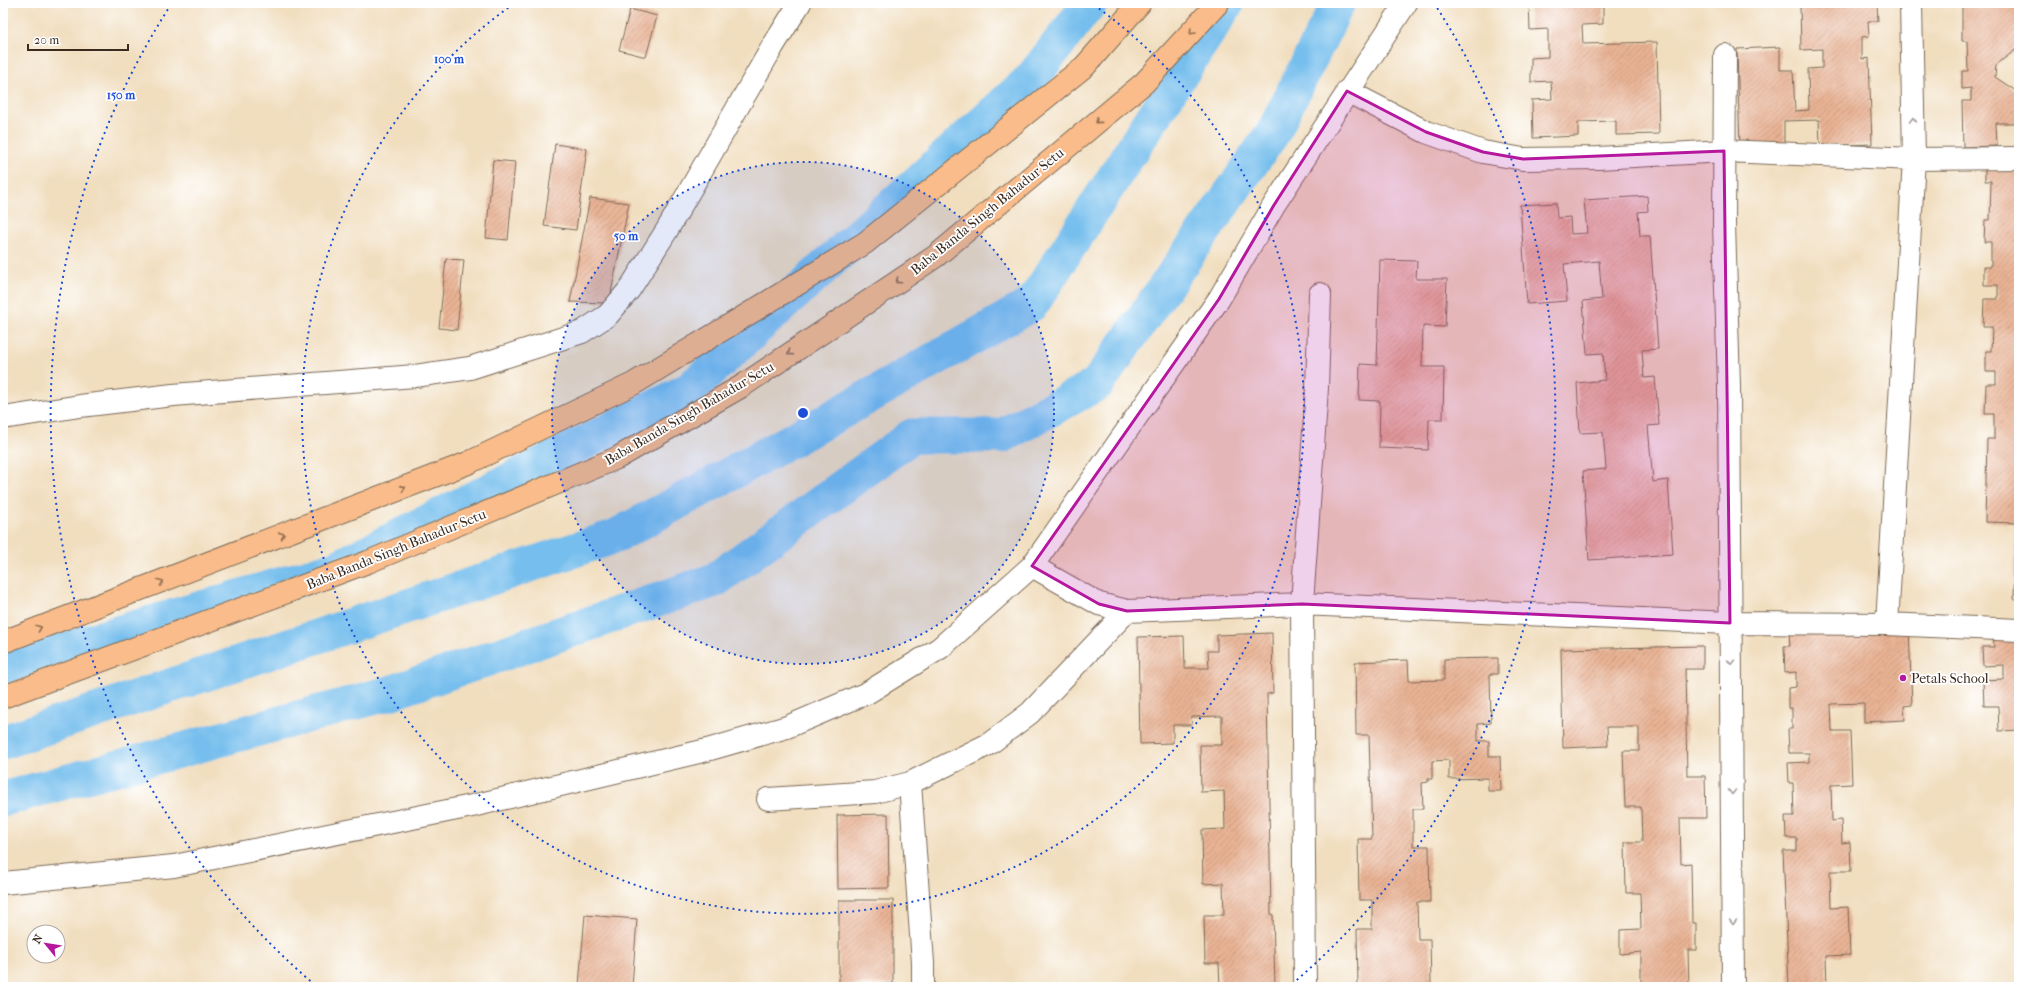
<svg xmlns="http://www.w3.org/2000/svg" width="2022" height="990" font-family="'IM FELL French Canon',serif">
  <defs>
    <pattern id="building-hatch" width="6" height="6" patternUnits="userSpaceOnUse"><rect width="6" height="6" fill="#e9b394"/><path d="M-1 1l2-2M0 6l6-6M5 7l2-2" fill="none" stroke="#be9278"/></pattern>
  </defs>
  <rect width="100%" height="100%" fill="#fff"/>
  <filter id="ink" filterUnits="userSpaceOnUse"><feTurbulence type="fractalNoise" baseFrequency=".025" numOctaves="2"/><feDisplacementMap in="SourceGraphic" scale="8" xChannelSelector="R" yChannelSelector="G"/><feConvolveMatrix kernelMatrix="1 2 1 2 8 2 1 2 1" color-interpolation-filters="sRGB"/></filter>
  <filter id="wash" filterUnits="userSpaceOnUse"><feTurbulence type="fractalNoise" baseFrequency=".012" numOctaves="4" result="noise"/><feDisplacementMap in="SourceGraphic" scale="16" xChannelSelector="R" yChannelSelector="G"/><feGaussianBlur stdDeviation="0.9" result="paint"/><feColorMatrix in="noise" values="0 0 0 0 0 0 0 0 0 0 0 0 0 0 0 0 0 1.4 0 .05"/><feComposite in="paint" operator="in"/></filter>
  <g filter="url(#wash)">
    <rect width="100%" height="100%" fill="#f1debf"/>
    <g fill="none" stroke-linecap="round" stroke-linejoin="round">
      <path stroke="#75beed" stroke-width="35" d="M3,667L336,568L690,389L1031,79L1090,3
        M3,742L616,536L794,439L1032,304L1227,3
        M3,799L390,693L715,580L912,436H1002L1097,384L1274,131L1338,3"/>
    </g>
    <g id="blocks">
      <path fill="url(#building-hatch)" d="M1529,3H1590L1591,7H1603V24L1582,25L1583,44L1657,42L1659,134L1616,135V121L1578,122V136L1533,138L1532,100L1552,99L1551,81L1531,82V58L1548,57V29L1530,30Z
        M1877,3L1878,21H1868L1869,36L1862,37V59L1869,58L1872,144L1820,146L1819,120L1784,121V147L1740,149L1737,49L1780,47V70H1793L1795,111L1809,110L1808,69L1822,68V49L1801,50L1800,4Z
        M1962,3H2019V47L1996,65L1995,77L2019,93V123H1996L1997,146L1963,147L1962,101H1971V88L1962,89V71H1968L1967,41H1962Z
        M630,9L657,16L646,57L619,50Z
        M555,144L587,149L576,230L544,226Z
        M493,160L515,162L508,240L486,238Z
        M1985,166H2019V599H2014L2016,523L1985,522L1987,439H1994V414H1985L1986,384H1996V372H1986V351H1991L1992,327H1983L1984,299H1998V285H1984V267H1991V242H1984L1985,220H1990L1991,181H1985Z
        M1647,196L1648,211L1638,212L1640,236H1650L1658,349L1642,350L1644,378L1655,377L1659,425L1648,426L1653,482L1668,480L1673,554L1589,560L1583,471L1606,469L1603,432L1580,433L1577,383L1605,380L1603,353L1587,354L1583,301L1602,299L1599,261L1564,264L1567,301L1527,304L1520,205L1556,203L1557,218L1570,217L1571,234L1587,233L1584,200Z
        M590,198L629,203L609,303L570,302Z
        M446,259L464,260L457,330L439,328Z
        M1380,260L1417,261L1416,279H1447L1445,327L1423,326L1422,367H1444L1443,419H1429L1428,450L1379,448L1380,401L1359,400L1360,364L1377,365Z
        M1909,628L1912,705L1904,706L1905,720L1864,722V703L1831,704L1832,731H1850L1852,784L1831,785L1832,821L1841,820L1842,843L1850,842L1851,871H1830L1831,908L1848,907L1850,955L1826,956L1827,987H1789L1783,851H1797V838H1786L1785,816H1794L1793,783H1789L1788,763L1809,762V753H1789L1788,729H1792V708H1788V688L1796,687V672L1785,673L1784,646H1790L1789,633Z
        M1993,630L2019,631V730L1999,731L1998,706H1984L1983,680L2004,679V665L1983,666L1982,647H1994Z
        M1272,633L1273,693L1267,694L1271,914L1273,915L1275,987H1220L1219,963H1205L1204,915H1224L1223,883L1203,884L1202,830L1225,829L1224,791L1201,792L1200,745H1222V716L1191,717L1192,725H1173V743L1140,744L1138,637L1184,636L1185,668H1209L1208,651H1217V635Z
        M1703,646V669H1685L1687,776H1705L1706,818H1680L1681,864L1691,863L1692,923H1696V950H1688L1689,987H1641V952L1620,954V930L1641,929L1640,893H1626L1625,842H1642L1641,807H1625L1623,751H1639V727H1607L1608,746L1563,748L1561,649Z
        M1498,658V674H1490L1491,723L1478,724V741H1489V756H1500L1501,791H1488V778L1449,779V760L1432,761V779H1428V782L1422,783L1423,809H1413V846H1429L1430,902H1417L1418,939H1430L1431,985L1358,987L1357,929H1372V900H1359L1358,839H1372L1369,735H1356L1355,662L1408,660L1409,681L1444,680V659Z
        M888,814L889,888L838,889L837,815Z
        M839,900H893V984L839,985Z
        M585,915L637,919L632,987L579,985Z"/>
    </g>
  </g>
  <g filter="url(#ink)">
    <use href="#blocks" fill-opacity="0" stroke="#7b6956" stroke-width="1"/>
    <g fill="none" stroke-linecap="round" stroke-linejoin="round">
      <g stroke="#7b6956" stroke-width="24">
        <path id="minor" d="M1725,55L1724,224L1729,385L1733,987
          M1347,91L1426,132L1483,152L1523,159L1598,158L1724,151L1914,159L2019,158
          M3,418L80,406L173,395L415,376L470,368L582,332L608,315L629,290L667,230L773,46L800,3
          M1032,566L1099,604L1127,611L1302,604L1730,623L1887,624L2019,630
          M1887,624L1914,159L1911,3
          M910,783L923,963V987
          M768,799L875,792L910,783L989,744L1030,713L1127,611
          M3,883L174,866L472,806L707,750L787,727L867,693L940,648L1032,566L1219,299L1274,205L1406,3
          M1305,987L1302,604L1317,388L1320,294"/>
      </g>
      <g stroke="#7b6956" stroke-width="24">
        <path id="trunk" d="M3,642L468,463L633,384L865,243L1085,66L1140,3
          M3,697L368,562L617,458L742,386L936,256L1144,83L1218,3"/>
      </g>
      <use href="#minor" stroke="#fff" stroke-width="22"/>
      <use href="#trunk" stroke="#f9bc8a" stroke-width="22"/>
    </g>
    <defs><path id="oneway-chevron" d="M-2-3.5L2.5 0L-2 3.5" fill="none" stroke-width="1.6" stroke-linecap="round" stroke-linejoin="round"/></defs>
    <g stroke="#906c4f">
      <use href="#oneway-chevron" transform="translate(1192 32) rotate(133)"/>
      <use href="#oneway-chevron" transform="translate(1098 121) rotate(140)"/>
      <use href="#oneway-chevron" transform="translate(898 281) rotate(146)"/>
      <use href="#oneway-chevron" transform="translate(790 353) rotate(146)"/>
      <use href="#oneway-chevron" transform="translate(403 488) rotate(-21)"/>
      <use href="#oneway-chevron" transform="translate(282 535) rotate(-21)"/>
      <use href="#oneway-chevron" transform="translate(161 582) rotate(-21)"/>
      <use href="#oneway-chevron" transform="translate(39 628) rotate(-21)"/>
    </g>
    <g stroke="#a79f9a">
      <use href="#oneway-chevron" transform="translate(1913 120) rotate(-91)"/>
      <use href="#oneway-chevron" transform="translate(1731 662) rotate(90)"/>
      <use href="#oneway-chevron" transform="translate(1732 792) rotate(90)"/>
      <use href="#oneway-chevron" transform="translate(1733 922) rotate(90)"/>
    </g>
  </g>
  <path fill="#b5179e" fill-opacity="0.2" stroke="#b5179e" stroke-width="3" stroke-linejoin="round" d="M1347,91L1426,132L1483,152L1523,159L1724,151L1730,623L1302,604L1127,611L1099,604L1032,566L1219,299L1274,205Z"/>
  <circle cx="803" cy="413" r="251" fill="#1d4ed8" fill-opacity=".12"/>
  <g fill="none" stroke="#1d4ed8" stroke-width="2" stroke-dasharray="2 4">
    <circle cx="803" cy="413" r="251"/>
    <path d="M1094 5A501 501 0 1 1 512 5"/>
    <path d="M315 985A752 752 0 0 1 172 3M1434 3A752 752 0 0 1 1291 985"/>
  </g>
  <circle fill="#b5179e" stroke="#fff" stroke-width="1.5" cx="1903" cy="678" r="4"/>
  <g text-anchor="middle" stroke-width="3.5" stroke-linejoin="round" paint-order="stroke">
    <g font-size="14" fill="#3b2a1e" stroke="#fff">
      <text transform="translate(987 211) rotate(-39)" y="5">Baba Banda Singh Bahadur Setu</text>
      <text transform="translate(689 413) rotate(-30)" y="5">Baba Banda Singh Bahadur Setu</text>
      <text transform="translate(396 549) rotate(-22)" y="5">Baba Banda Singh Bahadur Setu</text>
    </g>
    <g font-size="14" fill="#3b2a1e" stroke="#fff" text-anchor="start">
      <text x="1911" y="683">Petals School</text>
    </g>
  </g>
  <circle cx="803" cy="413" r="6" fill="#1d4ed8" stroke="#fff" stroke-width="2"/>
  <g font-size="12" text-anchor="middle" font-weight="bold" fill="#1d4ed8" stroke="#fff" stroke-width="3.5" stroke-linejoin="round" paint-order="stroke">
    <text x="449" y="63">100 m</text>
    <text x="121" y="99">150 m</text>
    <text x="626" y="240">50 m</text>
  </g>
  <rect width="2022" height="990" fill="none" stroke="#fff" stroke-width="16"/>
  <g transform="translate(46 944) rotate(300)"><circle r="19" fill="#ffffff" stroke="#b1aaa5"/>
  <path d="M0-3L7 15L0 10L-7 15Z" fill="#b5179e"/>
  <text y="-6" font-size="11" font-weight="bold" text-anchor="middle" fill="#3b2a1e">N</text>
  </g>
  <path d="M28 44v6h100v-6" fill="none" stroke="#3b2a1e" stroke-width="2"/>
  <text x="34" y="44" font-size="12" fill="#3b2a1e" stroke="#ffffff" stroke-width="3" paint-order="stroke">20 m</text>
</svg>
